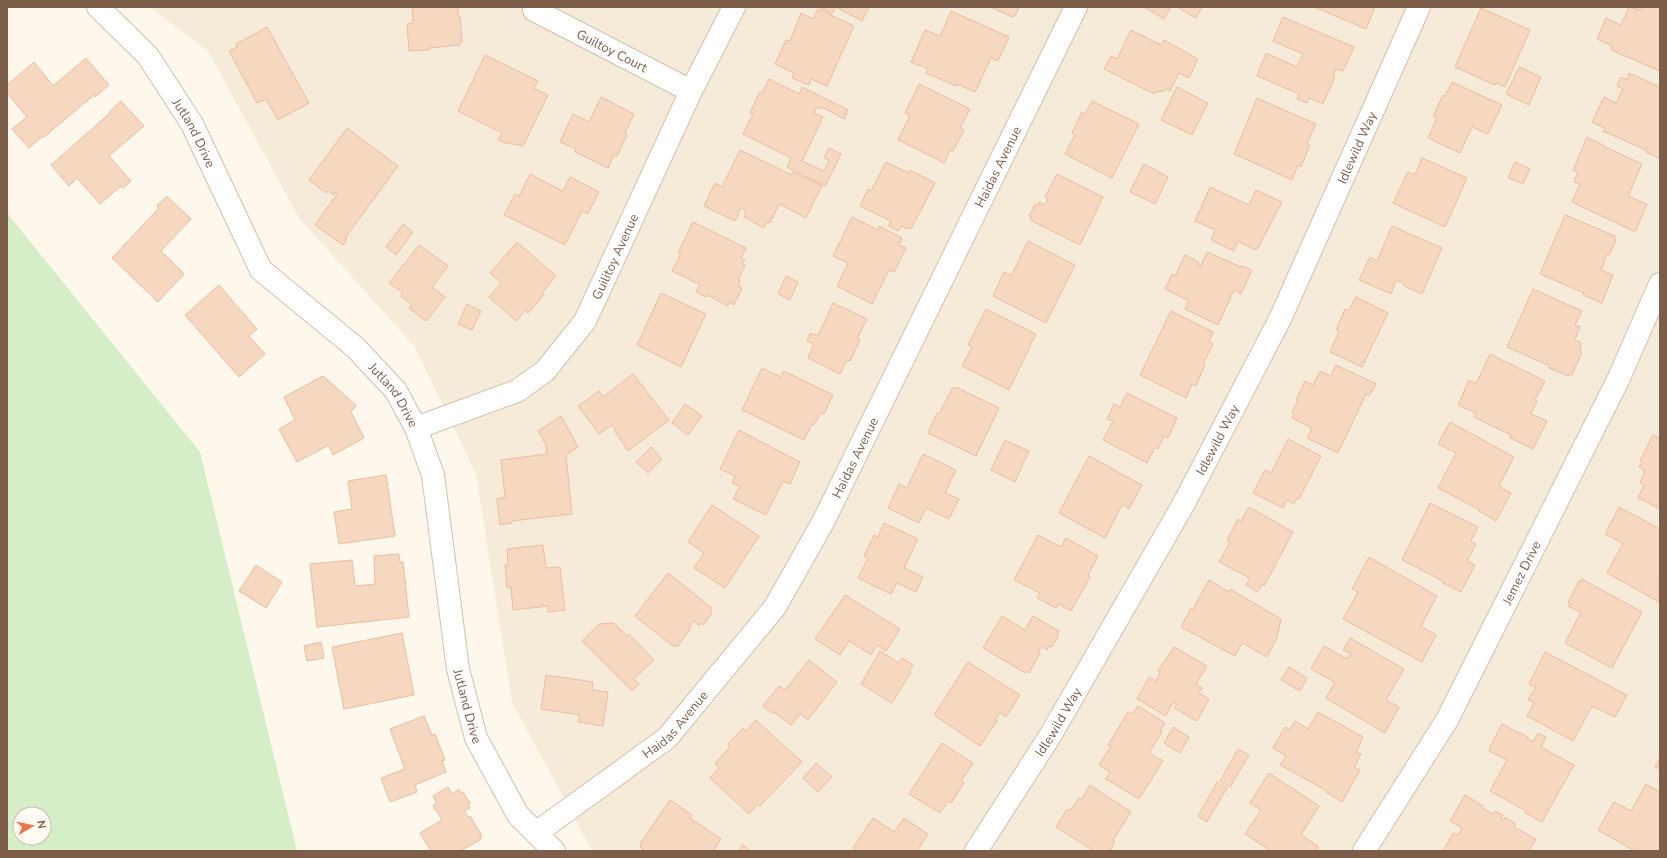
<svg xmlns="http://www.w3.org/2000/svg" width="1667" height="858" font-family="'Nunito Sans',sans-serif">
  <rect width="100%" height="100%" fill="#fef7eb"/>
  <path fill="#f6ead8" d="M150,7H1660V851H596L590,847L512,702L476,474L415,347L299,218L208,51Z"/>
  <path fill="#d5eec7" fill-rule="evenodd" d="M7,213L200,452L297,851H7ZM20,814H44V838H20Z"/>
  <path fill="#f6d7c0" stroke="#eabe9f" d="M412,7H458V16H460L462,42L460,43V45L429,48V50L409,51L407,24L413,23Z
    M819,7H869L862,21L836,7L832,14Z
    M991,7H1019L1015,16H1013L1012,17Z
    M1144,7H1171L1164,19Z
    M1177,7H1202L1196,18Z
    M1314,7H1375L1366,29Z
    M1629,7L1641,10L1643,7H1660V71L1611,50L1612,46L1597,39L1606,18L1621,25Z
    M1481,8L1530,30L1505,87L1496,83L1495,85L1455,67Z
    M818,9L854,26L827,86L811,79L809,85L792,78L794,73L775,64L786,40L790,41L801,13L813,19Z
    M951,11L1009,37L998,61L991,58L975,92L957,84L956,86L926,73L928,69L911,62L925,30L940,36Z
    M1283,17L1354,47L1343,71L1336,69L1333,76L1335,77L1323,104L1309,98L1307,103L1297,99L1299,94L1257,76L1266,53L1297,67L1303,54L1273,41Z
    M267,27L309,103L278,120L266,99L257,103L229,51L237,47L236,44Z
    M1131,30L1161,45L1164,40L1198,59L1189,78L1179,73L1170,91L1167,89L1165,91L1155,92L1154,94L1104,69L1111,56L1117,59Z
    M485,55L538,81L534,88L548,95L523,146L506,143L498,140L502,133L458,111Z
    M86,58L109,85L95,97L94,95L44,137L43,136L29,148L12,129L27,117L7,93V85L34,62L53,86Z
    M1519,67L1541,77L1529,105L1506,94Z
    M1629,73L1660,87V159L1646,152V150L1603,131L1605,128L1592,122L1604,97L1616,103L1623,89L1617,86L1621,77L1627,80Z
    M769,79L799,94L802,87L848,110L844,119L822,107L821,109L817,107L814,113L823,117L802,161L824,171L829,160L824,158L829,148L841,154L825,186L787,167L791,158L743,134L753,114L750,113L760,92L762,93Z
    M1452,82L1502,105L1488,134L1472,127L1460,153L1428,138L1437,118L1433,116L1443,95L1445,96Z
    M919,84L970,109L960,128L964,130L953,151L950,150L944,163L898,140L910,115L905,113Z
    M1177,87L1208,103L1192,135L1161,120Z
    M601,97L634,114L625,133L627,135L617,156L614,155L608,168L575,152L576,149L560,142L573,114L589,122Z
    M1257,98L1316,124L1307,144L1310,145L1301,167L1298,165L1292,180L1234,154Z
    M121,101L144,126L109,156L131,181L123,188L121,186L100,204L77,178L69,186L51,165L110,113L109,112Z
    M1092,101L1139,124L1112,178L1065,154L1075,135L1072,133L1082,112L1085,114Z
    M347,128L398,166L345,238L347,239L343,245L315,225L337,194L335,192L333,195L328,190L326,193L309,180Z
    M1587,137L1603,145V146L1642,164L1628,196L1647,204L1636,230L1633,231L1572,202L1580,184L1574,182L1578,172L1573,170Z
    M740,150L792,175L793,172L822,186L806,218L779,204L770,223L767,221L764,228L744,217L746,211L741,208L735,221L704,206L715,183L722,187Z
    M1422,158L1467,178L1445,227L1393,203L1408,172L1415,175Z
    M886,162L909,173L910,170L935,183L911,229L908,228L907,229L901,226L898,231L889,226L891,221L860,206L868,189L871,191Z
    M1515,162L1530,169L1523,184L1508,178Z
    M1144,164L1168,177L1155,204L1130,192Z
    M530,174L563,191L570,177L599,192L588,214L582,211L565,245L504,215L515,194L519,196Z
    M1057,174L1103,197L1080,245L1030,220L1032,217L1029,216L1035,204L1038,205L1039,202L1045,205L1048,199L1045,197Z
    M1210,187L1249,205L1256,190L1282,202L1258,248L1255,250L1238,241L1234,251L1211,240L1215,230L1195,221Z
    M167,196L191,219L161,251L184,274L158,302L112,258L159,208L157,206Z
    M1565,215L1615,236L1614,240H1616L1609,255L1607,254L1601,270L1613,275L1602,303L1583,295L1584,293L1540,274Z
    M852,217L878,230L879,226L902,238L899,245L906,248L894,272L889,270L872,304L837,286L848,263L833,256Z
    M693,222L746,248L741,258L745,260L742,264L745,265L738,280L740,281L738,286L742,288L734,305L730,302L728,306L707,295L706,297L696,292L700,285L672,271L681,254L678,253Z
    M403,224L413,232L396,255L386,247Z
    M1392,226L1442,248L1422,294L1404,286V284L1396,280L1391,294L1359,280L1370,257L1377,261Z
    M1028,241L1075,265L1046,323L993,296L1004,272L1011,276Z
    M517,242L556,276L542,293L544,295L528,313L525,311L516,321L489,297L501,283L490,273Z
    M419,245L448,266L432,287L445,297L426,321L409,308L412,305L401,296L403,293L389,283Z
    M1207,252L1241,267L1242,266L1252,270L1241,294L1234,290L1218,325L1185,309L1189,301L1165,289L1172,274L1175,276L1185,255L1199,262L1198,264L1201,265Z
    M786,276L798,282L790,300L778,294Z
    M219,285L257,329L249,336L265,354L239,377L185,315Z
    M1533,289L1582,311L1575,325L1580,327L1575,340L1581,343L1580,347L1581,348L1580,351L1582,352L1572,375L1570,374L1568,376L1549,368L1550,366L1507,347Z
    M661,293L706,314L681,367L637,345Z
    M1356,297L1388,313L1362,367L1330,352L1339,331L1336,330L1345,309L1349,310Z
    M833,303L867,319L857,339L860,340L850,361L847,360L840,374L808,358L814,344L807,341L810,333L818,336Z
    M467,304L481,311L472,330L458,324Z
    M986,309L1036,334L1009,390L962,366L972,347L968,345Z
    M1171,311L1213,332L1209,342L1213,344L1203,364L1205,365L1196,386L1192,384L1186,398L1140,375Z
    M1490,354L1545,381L1535,400L1537,401L1531,414L1547,421L1533,449L1510,438L1511,435L1474,417L1476,413L1458,405L1469,380L1476,384Z
    M1336,365L1376,384L1369,396L1366,394L1338,453L1307,438L1312,428L1292,418L1294,414L1292,412L1298,401L1296,400L1305,381L1313,385L1320,371L1331,376Z
    M762,368L781,377L784,371L833,395L824,414L821,413L814,425L812,424L804,440L742,410Z
    M633,374L669,420L628,451L614,430L615,429L612,425L599,434L578,406L599,391L603,397Z
    M323,376L356,405L351,412L364,438L333,455L329,445L297,462L279,429L295,420L284,397Z
    M953,387L955,389L956,387L999,408L976,456L928,433L937,413L939,414Z
    M1127,393L1177,418L1168,438L1164,436L1158,449L1155,447L1147,463L1103,440L1113,421L1107,419L1114,404L1120,407Z
    M685,404L702,416L688,435L672,423Z
    M561,416L578,447L566,455L572,514L512,521V523L500,525L497,499L505,497L501,460L547,454L546,445L538,431Z
    M1450,422L1514,457L1499,486L1511,493L1496,521L1479,511L1480,510L1438,488L1456,453L1438,444Z
    M739,430L800,462L790,484L783,481L766,515L733,499L740,486L732,483L735,476L720,469Z
    M1653,435L1660,438V509L1638,498L1644,485L1640,483L1645,471L1639,467L1642,462L1640,461Z
    M1288,439L1321,456L1299,499L1297,498L1294,504L1287,500L1283,508L1253,493L1265,470L1271,473Z
    M1005,440L1029,451L1015,482L991,470Z
    M651,447L662,459L648,473L636,462Z
    M923,454L956,470L945,493L959,499L949,519L926,508L919,523L888,508L899,484L907,488Z
    M1089,456L1142,485L1129,509L1122,505L1105,538L1059,513Z
    M386,475L395,536L339,544L334,512L352,509L348,481Z
    M1430,503L1478,527L1471,541L1476,544L1467,561L1475,565L1461,592L1443,583V581L1402,560Z
    M712,505L759,536L725,588L694,568L704,553L688,542Z
    M1249,507L1293,532L1264,586L1262,584L1257,592L1246,585L1250,578L1219,562L1230,542L1227,540L1238,519L1241,521Z
    M1619,507L1660,529L1659,602L1607,573L1623,543L1605,534Z
    M884,523L918,539L904,568L923,577L916,592L897,583L891,594L858,578L868,558L864,556L874,535L878,537Z
    M1038,535L1061,547L1066,538L1098,556L1088,575L1090,577L1071,611L1058,604L1056,608L1037,598L1040,593L1014,580Z
    M543,545L546,568L560,567L565,610L548,612V606L513,610L511,587L507,588L505,565H508L507,549Z
    M399,554L400,562H403L409,617L317,627L310,564L352,560L355,586L375,584L374,556Z
    M1369,557L1437,596L1421,626L1436,635L1422,662L1343,619L1358,592L1352,589Z
    M256,565L282,582L266,608L239,591Z
    M668,573L712,608L710,611L712,613L703,625L702,623L699,626L694,621L689,627L691,628L677,647L675,645L674,647L635,616Z
    M1582,579L1642,612L1612,668L1565,643L1581,612L1568,606L1570,603L1568,602L1579,581L1581,582Z
    M1209,580L1229,592L1230,589L1281,619L1277,638L1267,657L1242,643L1235,656L1181,627L1191,608L1193,609Z
    M845,595L900,629L886,651L877,645L871,655L849,641L840,655L815,639Z
    M1002,616L1025,630L1033,616L1059,631L1057,634L1059,635L1052,647L1049,646L1047,650L1042,646L1038,652L1040,653L1029,673L1026,671L1025,673L983,648Z
    M614,623L627,636L629,634L654,660L634,679L639,684L632,691L582,641L599,624Z
    M402,633L414,695L344,709L332,647Z
    M1350,638L1404,669L1386,700L1399,707L1385,733L1326,698L1335,682L1311,669L1324,646L1347,659L1351,653L1343,650Z
    M321,642L324,658L307,661L304,646Z
    M1174,647L1207,666L1196,684L1202,688L1199,693L1209,699L1197,721L1174,708L1177,704L1173,702L1166,716L1137,699L1149,677L1156,681L1160,672L1158,671Z
    M880,651L899,663L902,658L913,665L909,671L911,672L892,703L861,684Z
    M1545,652L1627,695L1615,717L1592,706L1573,741L1527,716L1534,702L1528,700L1536,687L1529,684Z
    M809,660L837,682L808,720L800,714L791,725L774,712L773,713L763,706L779,686L785,690Z
    M968,662L1020,695L1006,717L1000,713L995,720L997,721L980,746L934,715Z
    M1289,667L1307,678L1300,691L1281,680Z
    M546,675L593,682L592,690L608,692L603,726L578,722L580,715L541,709Z
    M1138,706L1165,723L1160,731L1162,732L1149,753L1163,761L1139,799L1106,779L1110,772L1099,765L1111,746L1108,745L1128,712L1133,714Z
    M1318,712L1363,737L1356,752L1361,754L1354,767L1360,770L1342,802L1326,792L1327,791L1280,765L1286,756L1273,748L1285,727L1290,730L1295,721L1308,729Z
    M424,716L432,735L435,734L445,760L442,761L446,772L415,785L417,792L390,802L381,778L405,769L390,729Z
    M756,720L802,762L760,806L758,804L749,814L710,778L719,768L715,763L730,747L728,744L743,728L746,731Z
    M1502,724L1528,737L1527,739L1533,742L1538,733L1546,737L1541,747L1574,765L1542,822L1525,813L1526,811L1490,791L1507,760L1489,751L1490,747Z
    M1173,727L1189,737L1180,753L1164,743Z
    M942,743L973,763L961,781L964,783L951,803L948,801L940,813L909,794Z
    M1238,749L1249,755L1230,787L1220,781Z
    M1660,758V769L1655,767Z
    M816,763L832,777L818,792L803,778Z
    M1269,773L1319,806L1301,835L1318,846L1317,851H1271L1245,834L1261,810L1250,803Z
    M1217,782L1227,788L1207,822L1198,816Z
    M1646,784L1660,792V851H1635L1598,830L1614,802L1631,811Z
    M1090,785L1131,812L1113,840L1115,842L1110,851H1094L1056,827L1067,809L1070,811L1079,798L1081,800Z
    M448,787L452,794L459,789L461,793L463,792L470,803L468,804L470,808L464,811L468,817L470,816L482,836L480,837L481,839L461,851H431L420,833L442,820L433,805L437,803L433,796Z
    M1465,795L1483,806L1482,808L1493,814L1495,811L1503,815L1501,819L1503,821L1505,817L1516,824L1514,827L1536,839L1529,851H1443L1453,833L1458,835L1462,828L1450,821Z
    M670,800L692,815L690,818L721,839L713,851H645L640,847L642,846L640,844Z
    M873,818L894,832L904,818L928,834L917,851H857L853,848Z
    M743,845L750,851H739Z"/>
  <g fill="none" stroke-linecap="round" stroke-linejoin="round">
    <g stroke="#d2c0ae" stroke-width="24">
      <g id="minor">
        <path id="s1" d="M98,7L148,56L192,124L261,270L356,348L396,391L416,428L433,475L458,669L476,738L518,815L554,851"/>
        <path id="s2" d="M534,10L691,91"/>
        <path id="s3" d="M416,428L517,391L545,371L585,321L691,91L734,7"/>
        <path id="s4" d="M536,833L667,738L775,607L823,522L1076,7"/>
        <path id="s5" d="M976,851L1050,736L1183,505L1280,319L1419,7"/>
        <path id="s6" d="M1364,851L1447,720L1618,380L1660,284"/>
      </g>
    </g>
    <use href="#minor" stroke="#fff" stroke-width="22"/>
  </g>
  <g text-anchor="middle" stroke-width="4" stroke-linejoin="round" paint-order="stroke">
    <g font-size="13" fill="#7c5e4a" stroke="#fffbf3">
      <text dy="5" stroke="none"><textPath href="#s2" startOffset="88">Guiltoy Court</textPath></text>
      <text dy="5" stroke="none"><textPath href="#s1" startOffset="160">Jutland Drive</textPath></text>
      <text dy="5" stroke="none"><textPath href="#s5" startOffset="801">Idlewild Way</textPath></text>
      <text dy="5" stroke="none"><textPath href="#s4" startOffset="825">Haidas Avenue</textPath></text>
      <text dy="5" stroke="none"><textPath href="#s3" startOffset="277">Guilitoy Avenue</textPath></text>
      <text dy="5" stroke="none"><textPath href="#s1" startOffset="496">Jutland Drive</textPath></text>
      <text dy="5" stroke="none"><textPath href="#s5" startOffset="477">Idlewild Way</textPath></text>
      <text dy="5" stroke="none"><textPath href="#s4" startOffset="501">Haidas Avenue</textPath></text>
      <text dy="5" stroke="none"><textPath href="#s6" startOffset="320">Jemez Drive</textPath></text>
      <text dy="5" stroke="none"><textPath href="#s1" startOffset="820">Jutland Drive</textPath></text>
      <text dy="5" stroke="none"><textPath href="#s5" startOffset="153">Idlewild Way</textPath></text>
      <text dy="5" stroke="none"><textPath href="#s4" startOffset="177">Haidas Avenue</textPath></text>
    </g>
  </g>
  <rect width="1667" height="858" fill="none" stroke="#7c5e4a" stroke-width="16"/>
  <g transform="translate(32 826) rotate(81)"><circle r="19" fill="#fffbf3" stroke="#cbbcaf"/>
  <path d="M0-3L7 15L0 10L-7 15Z" fill="#ef7349"/>
  <text y="-6" font-size="11" font-weight="bold" text-anchor="middle" fill="#7c5e4a">N</text>
  </g>
</svg>
